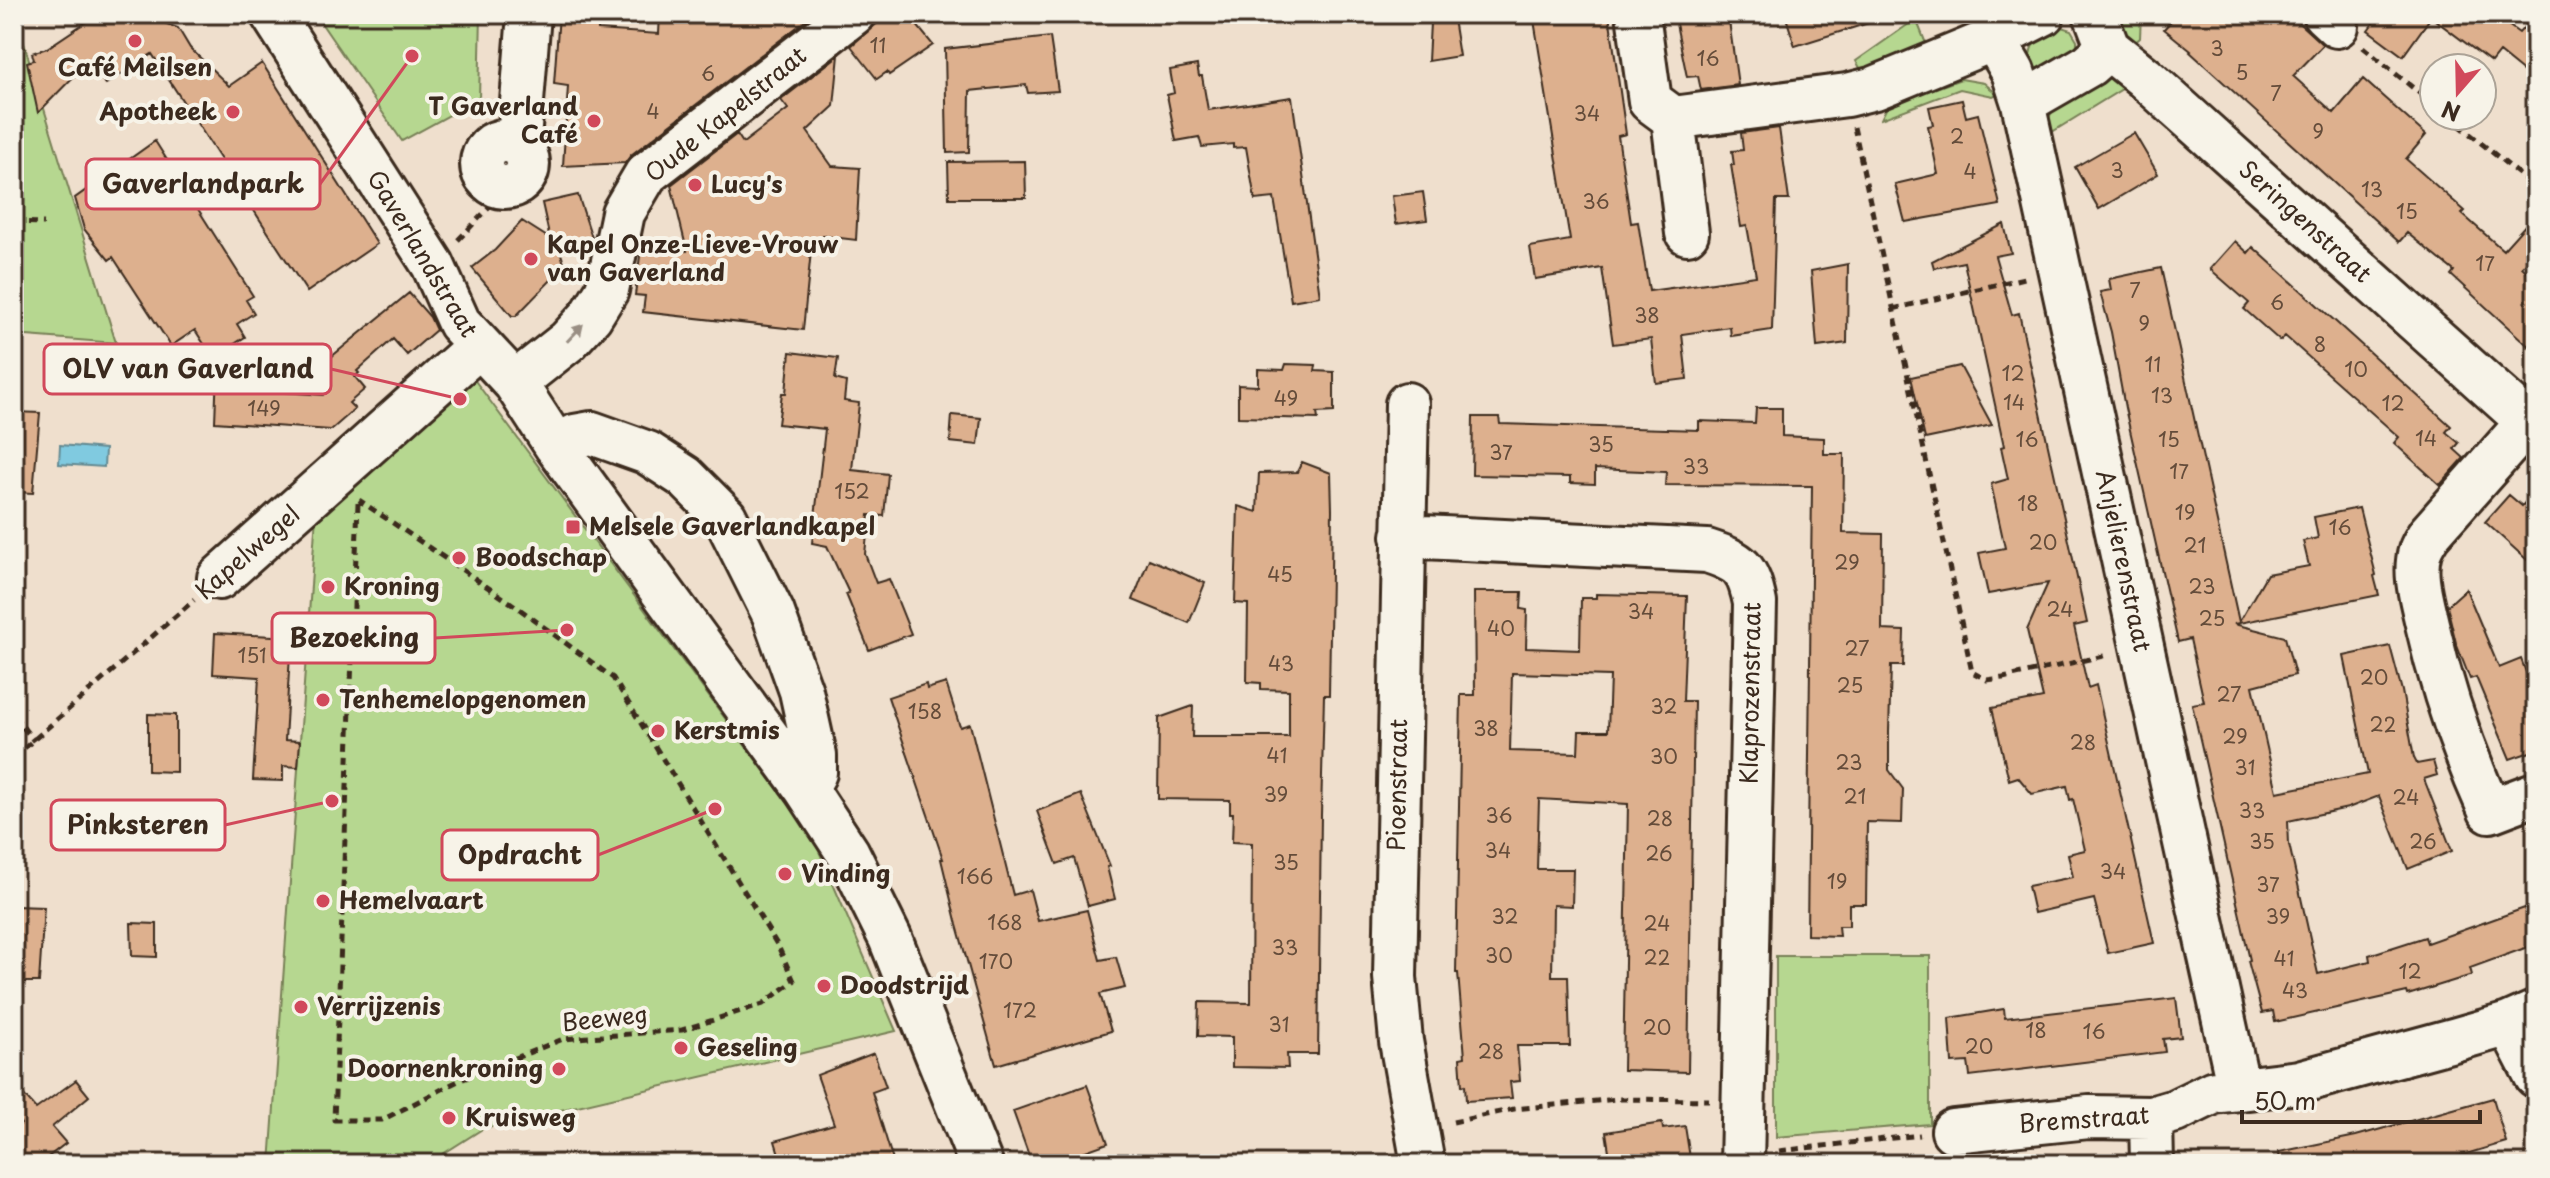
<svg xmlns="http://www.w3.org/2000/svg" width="2550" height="1178" font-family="'Playpen Sans',sans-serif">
  <rect width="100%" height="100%" fill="#efdfcd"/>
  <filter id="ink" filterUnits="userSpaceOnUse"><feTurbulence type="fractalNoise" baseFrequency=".0125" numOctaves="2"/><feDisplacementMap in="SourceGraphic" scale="16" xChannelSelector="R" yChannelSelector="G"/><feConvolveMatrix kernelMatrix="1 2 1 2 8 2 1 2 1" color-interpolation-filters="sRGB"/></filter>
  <g filter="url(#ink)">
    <path fill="#b6d790" stroke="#788057" stroke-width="2" d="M315,14H481L479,99L402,141Z
      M2117,14H2141L2140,38L2133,44L2120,28Z
      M1916,19L1929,51L1866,78L1856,61Z
      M2058,26L2071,30L2077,40V53L2038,71L2031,67C2026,44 2039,36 2058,26Z
      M22,37L116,343L14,335V39Z
      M2109,78L2130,84L2044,137C2046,126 2048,115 2056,107C2069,95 2092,80 2109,78Z
      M1961,79L1984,83L1997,94L1993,96L1960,89L1881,119L1888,105Z
      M473,378L813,837L896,1031L484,1128L427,1164H270L316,515Z
      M1776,956H1930V1124L1776,1137Z"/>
    <path fill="#80cae0" stroke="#648a92" stroke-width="2" d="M60,445L105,449L104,467L59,464Z"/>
    <path fill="#ddb08e" stroke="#3b2a1e" stroke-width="2" fill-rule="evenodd" d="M98,14H156L164,23L178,28L190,48L229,86L262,63L377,244L307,292L152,54L106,84L86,64L38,113L27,62L34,60L32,53L47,48Z
      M559,14H599L598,30L659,34L660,14H814L631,155L625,163L563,166L568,86L554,84Z
      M888,14H908L933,45L889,75L887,72L877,79L851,46Z
      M1533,14H1609L1626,134L1618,136L1631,223L1638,222L1649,291L1756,276L1747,226L1741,227L1731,165H1734L1732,151L1743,150L1741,133L1779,128L1789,200H1776L1772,330L1731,336L1730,327L1682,334L1687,379L1656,383L1651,339L1613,344L1602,268L1535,279L1530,247L1570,240Z
      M1674,14H1728L1738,85L1701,90L1698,76L1687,77Z
      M1785,14H1877L1878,20L1795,46Z
      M2177,14H2289L2323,45L2293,76L2334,113L2363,79L2426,135L2406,159L2465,211L2462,214L2503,250L2536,213V253L2522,267L2536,280V353L2451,275L2454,271L2407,233L2399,242L2190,52L2191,51L2164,29Z
      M2380,14H2493L2519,33L2536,14V82L2499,52L2491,62L2431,17L2403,56L2368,30Z
      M1453,19L1459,56L1428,61L1430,23Z
      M1050,37L1058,91L1028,93L1026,85L970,91L969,152L947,153L945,49Z
      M839,55L834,106L807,131L832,166L860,168L856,240L823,236V242L812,241L803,330L643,312L645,296L635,295L641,248L687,251L671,185L737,134L743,143L788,109L781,100Z
      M1197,65L1199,76H1202L1208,110L1292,97L1320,296L1291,301L1274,198L1255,200L1246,147L1233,148V144L1202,147L1199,137L1176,141L1167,95L1174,93L1170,70Z
      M1962,100L1966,117L1978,114L2000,205L1905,222L1895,184L1938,174L1928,126L1933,125L1929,107Z
      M2134,133L2158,174L2099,209L2075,167Z
      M155,141L253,296L246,300L254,313L237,324L245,337L213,358L195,330L171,346L113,257L109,260L84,229L75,198Z
      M1025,161L1026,198H949L948,162Z
      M1423,192L1427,220L1396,224L1392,196Z
      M578,195L593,241L590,253L550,239L542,203Z
      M522,221L558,244L567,273L552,279L516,316H512L472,268L495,250Z
      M2004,224L2011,253L1995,256L2012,315L2019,313L2087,623L2074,626L2088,688L2096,685L2154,943L2108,953L2094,899L2034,913L2028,886L2073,877L2068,854L2085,850L2073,799L2070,800L2067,786L2032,794L2018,777L2009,780L1992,708L2043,698L2027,630L2048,583L1988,594L1979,553L2005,548L1991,484L2008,479L2001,447L2004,446L1964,262L1934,268L1932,261Z
      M2235,241L2248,253L2253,247L2451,426L2446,432L2459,443L2454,449L2464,458L2440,485L2394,443L2399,437L2285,336L2280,341L2244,309L2249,303L2210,269Z
      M1848,264L1847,343L1817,347L1811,271Z
      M2161,268L2239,622L2267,574L2309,566L2303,541L2318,538L2314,517L2359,508L2376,575L2374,576L2379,595L2234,624L2285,637L2295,675L2253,686L2277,792L2368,774L2344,656L2390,646L2402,691L2414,758L2417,764L2433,761L2437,775L2424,779L2452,851L2408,869L2379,796L2348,808L2288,821L2289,844L2318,974L2370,961L2369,955L2425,937L2427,943L2536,904V944L2470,968L2472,975L2408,995L2407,992L2275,1022L2273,1011L2262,1013L2248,961L2250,960L2192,704L2204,702L2190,639L2178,642L2125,408L2111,332L2100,292L2111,290L2109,279Z
      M409,293L430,317L436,330L407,355L393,339L357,371L359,373L355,377L365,389L349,403L355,409L331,430L215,422L217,370L259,374L257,390L323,395L325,362Z
      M790,352L838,358L835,379L846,382L844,401L859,403L852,470L888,474L884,516L869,515L865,554L876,583L889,579L911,634L869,650L846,594L849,593L827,546L812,543L825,429L778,424L782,393H786Z
      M1286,364L1316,365L1315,371L1334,372V412L1317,413L1318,419L1238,417V385L1258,386V369L1284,370Z
      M1960,366L1992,425L1925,439L1911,377Z
      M1756,408H1782V436L1824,438V454H1844L1843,533L1883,534L1882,630L1904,631L1903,666H1891L1889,731V770L1903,789L1902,823L1867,822L1866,904H1849V926H1838L1839,936L1807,935L1812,486L1665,485L1666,472L1595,469V484L1570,483V477L1472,475L1473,417H1499L1500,424L1699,430V421L1755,423Z
      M14,412L40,413L33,493L14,492Z
      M952,415L981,418L978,445L950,442Z
      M1302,462L1331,473L1332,510L1329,695H1324L1321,815L1318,1054H1287L1288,1068L1232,1067V1037L1198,1036L1199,1002L1251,1003L1252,843L1232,842L1233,813H1230V800L1158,799L1159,718L1193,706L1192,737H1289V690L1261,689V683L1247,682L1248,604L1235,603L1238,506L1257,512L1259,473L1297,472Z
      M2536,490V568L2485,522L2509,495L2522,506Z
      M1149,559L1205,583L1189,623L1133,600Z
      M2466,589L2499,668L2521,659L2536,699V750L2510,759L2476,677L2470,679L2456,643L2447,606Z
      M1474,592H1522L1521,609L1527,610L1526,648L1580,650L1581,598H1596V594L1687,596L1683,701H1694L1688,1072L1623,1070L1628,804L1539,799L1537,869H1573L1572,906L1553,905L1552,976H1568L1570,1046H1517L1520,1081L1510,1082L1512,1098L1466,1101L1465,1085L1462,1086L1460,1058L1465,1057L1458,973H1456L1461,695H1475ZM1512,673L1610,676L1608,731H1579L1578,753L1510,751Z
      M215,633L291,637L285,740L300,741L298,767L283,766V781L253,780L259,677L213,674Z
      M946,683L960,727L970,724L1013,895L1030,890L1038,921L1087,910L1100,960L1116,957L1125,988L1100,994L1111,1031L996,1065L957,925L941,859H943L888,697L926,684L927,689Z
      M148,714L176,715V772L148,771Z
      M1081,794L1110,866L1107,867L1115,899L1088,906L1074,858L1057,864L1037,811Z
      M14,906L44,907L39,982H14Z
      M131,923L157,924V957L132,956Z
      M2176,998L2181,1037L2163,1039L2165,1052L1970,1076L1968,1062L1952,1063L1949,1018L2004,1009L2005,1018Z
      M874,1053L886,1087L872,1092L894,1164H782L775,1141L834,1124L817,1075Z
      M76,1080L89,1096L52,1127L66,1143L39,1164H14V1130L21,1124L14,1112V1084L36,1109Z
      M1087,1085L1108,1143L1049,1164H1032L1013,1111Z
      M2493,1098L2506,1142L2433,1164H2280L2279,1152L2356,1136Z
      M1662,1123L1663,1129L1685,1126L1691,1164H1611L1606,1132Z"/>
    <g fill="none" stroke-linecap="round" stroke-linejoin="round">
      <g stroke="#3b2a1e" stroke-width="48">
        <path id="minor" d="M272,14L433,265L459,323L515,383L556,446L806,789L848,853L890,938L981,1164
          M1638,14L1650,101L1673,118L1847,95L1875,88L1994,39L2043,14
          M2095,14L2108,48L2144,77L2536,429
          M2324,14L2337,26
          M1994,39L2013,72L2023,103L2239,1089
          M2023,103L2089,65L2108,48
          M1673,118L1687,233
          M482 164a23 23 0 1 1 46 0a23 23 0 1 1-46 0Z
          M514,142L520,127L529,14
          M515,383L568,341L591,316L607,290L623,213L646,174L853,14
          M1407,404L1395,977L1401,1041L1423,1164
          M2528,422L2429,534C2426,539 2422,545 2420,551C2413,574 2422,601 2427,624C2442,690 2462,749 2490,811L2532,795
          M556,446L575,436L592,433L648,453L685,477L725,517L773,613L801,691L815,755V773L806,789
          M1403,536L1707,551C1741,562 1748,568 1755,603L1742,1164
          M219,578L479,346
          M2509,1024L2536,1076
          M2151,1118L2152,1164
          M1953,1131L2089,1117L2151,1118L2175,1111L2214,1092L2299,1082L2457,1039L2509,1024L2536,1012"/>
      </g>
      <path stroke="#3b2a1e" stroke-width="5" stroke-dasharray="8 6" stroke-linecap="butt" d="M2363,47L2434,105
        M2448,116L2536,188
        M1854,127L1972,672L1987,680L2003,678L2108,655
        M14,222L44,223
        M458,240L507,189
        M1893,309L2024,278
        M358,503L334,1120H382L458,1081L563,1039L682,1030L763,1004L794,981L778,946L613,678L514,605L359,500
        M14,716L34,741
        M14,757L194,600
        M1453,1122L1514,1109L1617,1099L1709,1100
        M1779,1151L1920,1135"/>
      <use href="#minor" stroke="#f7f3e8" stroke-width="42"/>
    </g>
    <defs><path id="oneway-solid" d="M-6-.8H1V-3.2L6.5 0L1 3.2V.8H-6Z" transform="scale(2)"/></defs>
    <use fill="#998e83" href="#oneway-solid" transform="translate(575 333) rotate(-47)"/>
  </g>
  <g fill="#d1495b" stroke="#f7f3e8" stroke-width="3">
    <circle cx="135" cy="41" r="8"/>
    <circle cx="233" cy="112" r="8"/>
    <circle cx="594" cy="121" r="8"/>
    <circle cx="695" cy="185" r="8"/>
    <circle cx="531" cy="259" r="8"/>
    <rect x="565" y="519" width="16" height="16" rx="4"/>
    <circle cx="459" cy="558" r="8"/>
    <circle cx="328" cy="587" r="8"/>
    <circle cx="323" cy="700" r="8"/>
    <circle cx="658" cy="731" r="8"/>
    <circle cx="785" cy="874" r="8"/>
    <circle cx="323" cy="901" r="8"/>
    <circle cx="824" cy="986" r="8"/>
    <circle cx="301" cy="1007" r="8"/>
    <circle cx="681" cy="1048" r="8"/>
    <circle cx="559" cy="1069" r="8"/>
    <circle cx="449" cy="1118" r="8"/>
  </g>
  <g text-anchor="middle" stroke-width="8" stroke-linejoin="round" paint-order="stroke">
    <g font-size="20" fill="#644c3a">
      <text x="878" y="53">11</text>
      <text x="2217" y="56">3</text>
      <text x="1708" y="66">16</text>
      <text x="2242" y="80">5</text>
      <text x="708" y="81">6</text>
      <text x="2276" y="101">7</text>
      <text x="653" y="119">4</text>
      <text x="1587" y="121">34</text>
      <text x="2318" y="139">9</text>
      <text x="1957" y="144">2</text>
      <text x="2117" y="178">3</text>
      <text x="1970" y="179">4</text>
      <text x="2372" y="197">13</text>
      <text x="1596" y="209">36</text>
      <text x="2407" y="219">15</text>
      <text x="2485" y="271">17</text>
      <text x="2135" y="298">7</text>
      <text x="2277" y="310">6</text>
      <text x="1647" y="323">38</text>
      <text x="2144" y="331">9</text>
      <text x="2320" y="352">8</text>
      <text x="2153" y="372">11</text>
      <text x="2356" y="377">10</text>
      <text x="2013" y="381">12</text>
      <text x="2162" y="403">13</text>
      <text x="1286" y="406">49</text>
      <text x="2014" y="410">14</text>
      <text x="2393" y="411">12</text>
      <text x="264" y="416">149</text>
      <text x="2426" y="446">14</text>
      <text x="2027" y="447">16</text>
      <text x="2169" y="447">15</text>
      <text x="1601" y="452">35</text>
      <text x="1501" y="460">37</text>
      <text x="1696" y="474">33</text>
      <text x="2179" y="479">17</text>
      <text x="852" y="499">152</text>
      <text x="2028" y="511">18</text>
      <text x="2185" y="520">19</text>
      <text x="2340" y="535">16</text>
      <text x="2043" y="550">20</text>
      <text x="2195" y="553">21</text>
      <text x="1847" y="570">29</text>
      <text x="1280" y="582">45</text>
      <text x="2202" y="594">23</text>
      <text x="2060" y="617">24</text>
      <text x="1641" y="619">34</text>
      <text x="2212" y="626">25</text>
      <text x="1501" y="636">40</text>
      <text x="1857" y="656">27</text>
      <text x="252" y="663">151</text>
      <text x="1281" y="671">43</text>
      <text x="2374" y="685">20</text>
      <text x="1850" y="693">25</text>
      <text x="2229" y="702">27</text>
      <text x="1664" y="714">32</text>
      <text x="925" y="719">158</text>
      <text x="2383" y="732">22</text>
      <text x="1486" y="736">38</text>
      <text x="2235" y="744">29</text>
      <text x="2083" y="750">28</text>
      <text x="1277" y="763">41</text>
      <text x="1664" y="764">30</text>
      <text x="1849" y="770">23</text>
      <text x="2245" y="775">31</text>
      <text x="1276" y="802">39</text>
      <text x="1855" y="804">21</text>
      <text x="2406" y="805">24</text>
      <text x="2252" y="818">33</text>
      <text x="1499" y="823">36</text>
      <text x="1660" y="826">28</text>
      <text x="2262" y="849">35</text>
      <text x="2423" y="849">26</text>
      <text x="1498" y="858">34</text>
      <text x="1659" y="861">26</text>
      <text x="1286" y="870">35</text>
      <text x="2113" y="879">34</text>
      <text x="975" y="884">166</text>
      <text x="1837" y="889">19</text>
      <text x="2268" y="892">37</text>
      <text x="1505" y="924">32</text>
      <text x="2278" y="924">39</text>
      <text x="1005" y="930">168</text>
      <text x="1657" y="931">24</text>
      <text x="1285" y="955">33</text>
      <text x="1499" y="963">30</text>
      <text x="1657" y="965">22</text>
      <text x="2284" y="966">41</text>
      <text x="996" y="969">170</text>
      <text x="2410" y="979">12</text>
      <text x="2295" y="998">43</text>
      <text x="1020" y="1018">172</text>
      <text x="1279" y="1032">31</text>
      <text x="1657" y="1035">20</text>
      <text x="2036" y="1038">18</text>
      <text x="2094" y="1039">16</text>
      <text x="1979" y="1054">20</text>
      <text x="1491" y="1059">28</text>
    </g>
    <g font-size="24" font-weight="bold" fill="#3b2a1e" stroke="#f7f3e8" text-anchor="start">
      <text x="135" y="76" text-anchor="middle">Café Meilsen</text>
      <text x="578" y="115" text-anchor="end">T Gaverland<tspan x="578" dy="28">Café</tspan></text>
      <text x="217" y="120" text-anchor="end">Apotheek</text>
      <text x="711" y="193">Lucy's</text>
      <text x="547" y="253">Kapel Onze-Lieve-Vrouw<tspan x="547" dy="28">van Gaverland</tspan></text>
      <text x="589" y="535">Melsele Gaverlandkapel</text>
      <text x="475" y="566">Boodschap</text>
      <text x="344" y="595">Kroning</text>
      <text x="339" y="708">Tenhemelopgenomen</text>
      <text x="674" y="739">Kerstmis</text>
      <text x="801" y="882">Vinding</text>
      <text x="339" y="909">Hemelvaart</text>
      <text x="840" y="994">Doodstrijd</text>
      <text x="317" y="1015">Verrijzenis</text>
      <text x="697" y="1056">Geseling</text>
      <text x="543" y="1077" text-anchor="end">Doornenkroning</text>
      <text x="465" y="1126">Kruisweg</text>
    </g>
    <g font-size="24" fill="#3b2a1e" stroke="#f7f3e8">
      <text transform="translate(726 115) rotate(-39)" y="8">Oude Kapelstraat</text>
      <text transform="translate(2305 222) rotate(42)" y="8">Seringenstraat</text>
      <text transform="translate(422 254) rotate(59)" y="8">Gaverlandstraat</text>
      <text transform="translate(248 553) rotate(-41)" y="8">Kapelwegel</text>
      <text transform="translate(2123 561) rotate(78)" y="8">Anjelierenstraat</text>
      <text transform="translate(1751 693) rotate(-89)" y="8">Klaprozenstraat</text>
      <text transform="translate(1398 785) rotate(-89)" y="8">Pioenstraat</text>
      <text transform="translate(605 1019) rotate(-6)" y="8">Beeweg</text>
      <text transform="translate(2084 1120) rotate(-4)" y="8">Bremstraat</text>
    </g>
  </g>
  <path fill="none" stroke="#d1495b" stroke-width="3" d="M412 56L320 184M460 399L331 369M567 630L435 638M332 801L225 825M715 809L598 855"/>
  <g fill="#d1495b" stroke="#f7f3e8" stroke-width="3">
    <circle cx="412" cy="56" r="8"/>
    <circle cx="460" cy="399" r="8"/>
    <circle cx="567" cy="630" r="8"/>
    <circle cx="332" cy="801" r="8"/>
    <circle cx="715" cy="809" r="8"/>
  </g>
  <g fill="#f7f3e8" stroke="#d1495b" stroke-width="3">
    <rect x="86" y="159" width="234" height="50" rx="8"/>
    <rect x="44" y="344" width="287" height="50" rx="8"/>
    <rect x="272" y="613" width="163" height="50" rx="8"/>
    <rect x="51" y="800" width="174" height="50" rx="8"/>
    <rect x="442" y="830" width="156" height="50" rx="8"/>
  </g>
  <g font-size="26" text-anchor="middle" font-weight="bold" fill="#3b2a1e">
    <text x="203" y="193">Gaverlandpark</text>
    <text x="188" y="378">OLV van Gaverland</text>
    <text x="354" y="647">Bezoeking</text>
    <text x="138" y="834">Pinksteren</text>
    <text x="520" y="864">Opdracht</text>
  </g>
  <rect width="2550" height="1178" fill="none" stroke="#f7f3e8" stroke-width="48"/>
  <rect x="24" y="24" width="2502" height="1130" fill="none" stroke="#3b2a1e" stroke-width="3" filter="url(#ink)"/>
  <g transform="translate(2458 92) rotate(200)"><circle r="38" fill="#f7f3e8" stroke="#aca397" stroke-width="2"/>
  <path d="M0-6L14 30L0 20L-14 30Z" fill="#d1495b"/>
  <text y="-12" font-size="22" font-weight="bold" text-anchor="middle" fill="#3b2a1e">N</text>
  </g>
  <path d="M2242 1110v12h238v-12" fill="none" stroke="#3b2a1e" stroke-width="4"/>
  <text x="2254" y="1110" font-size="24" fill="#3b2a1e" stroke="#f7f3e8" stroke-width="6" paint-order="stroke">50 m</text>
</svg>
